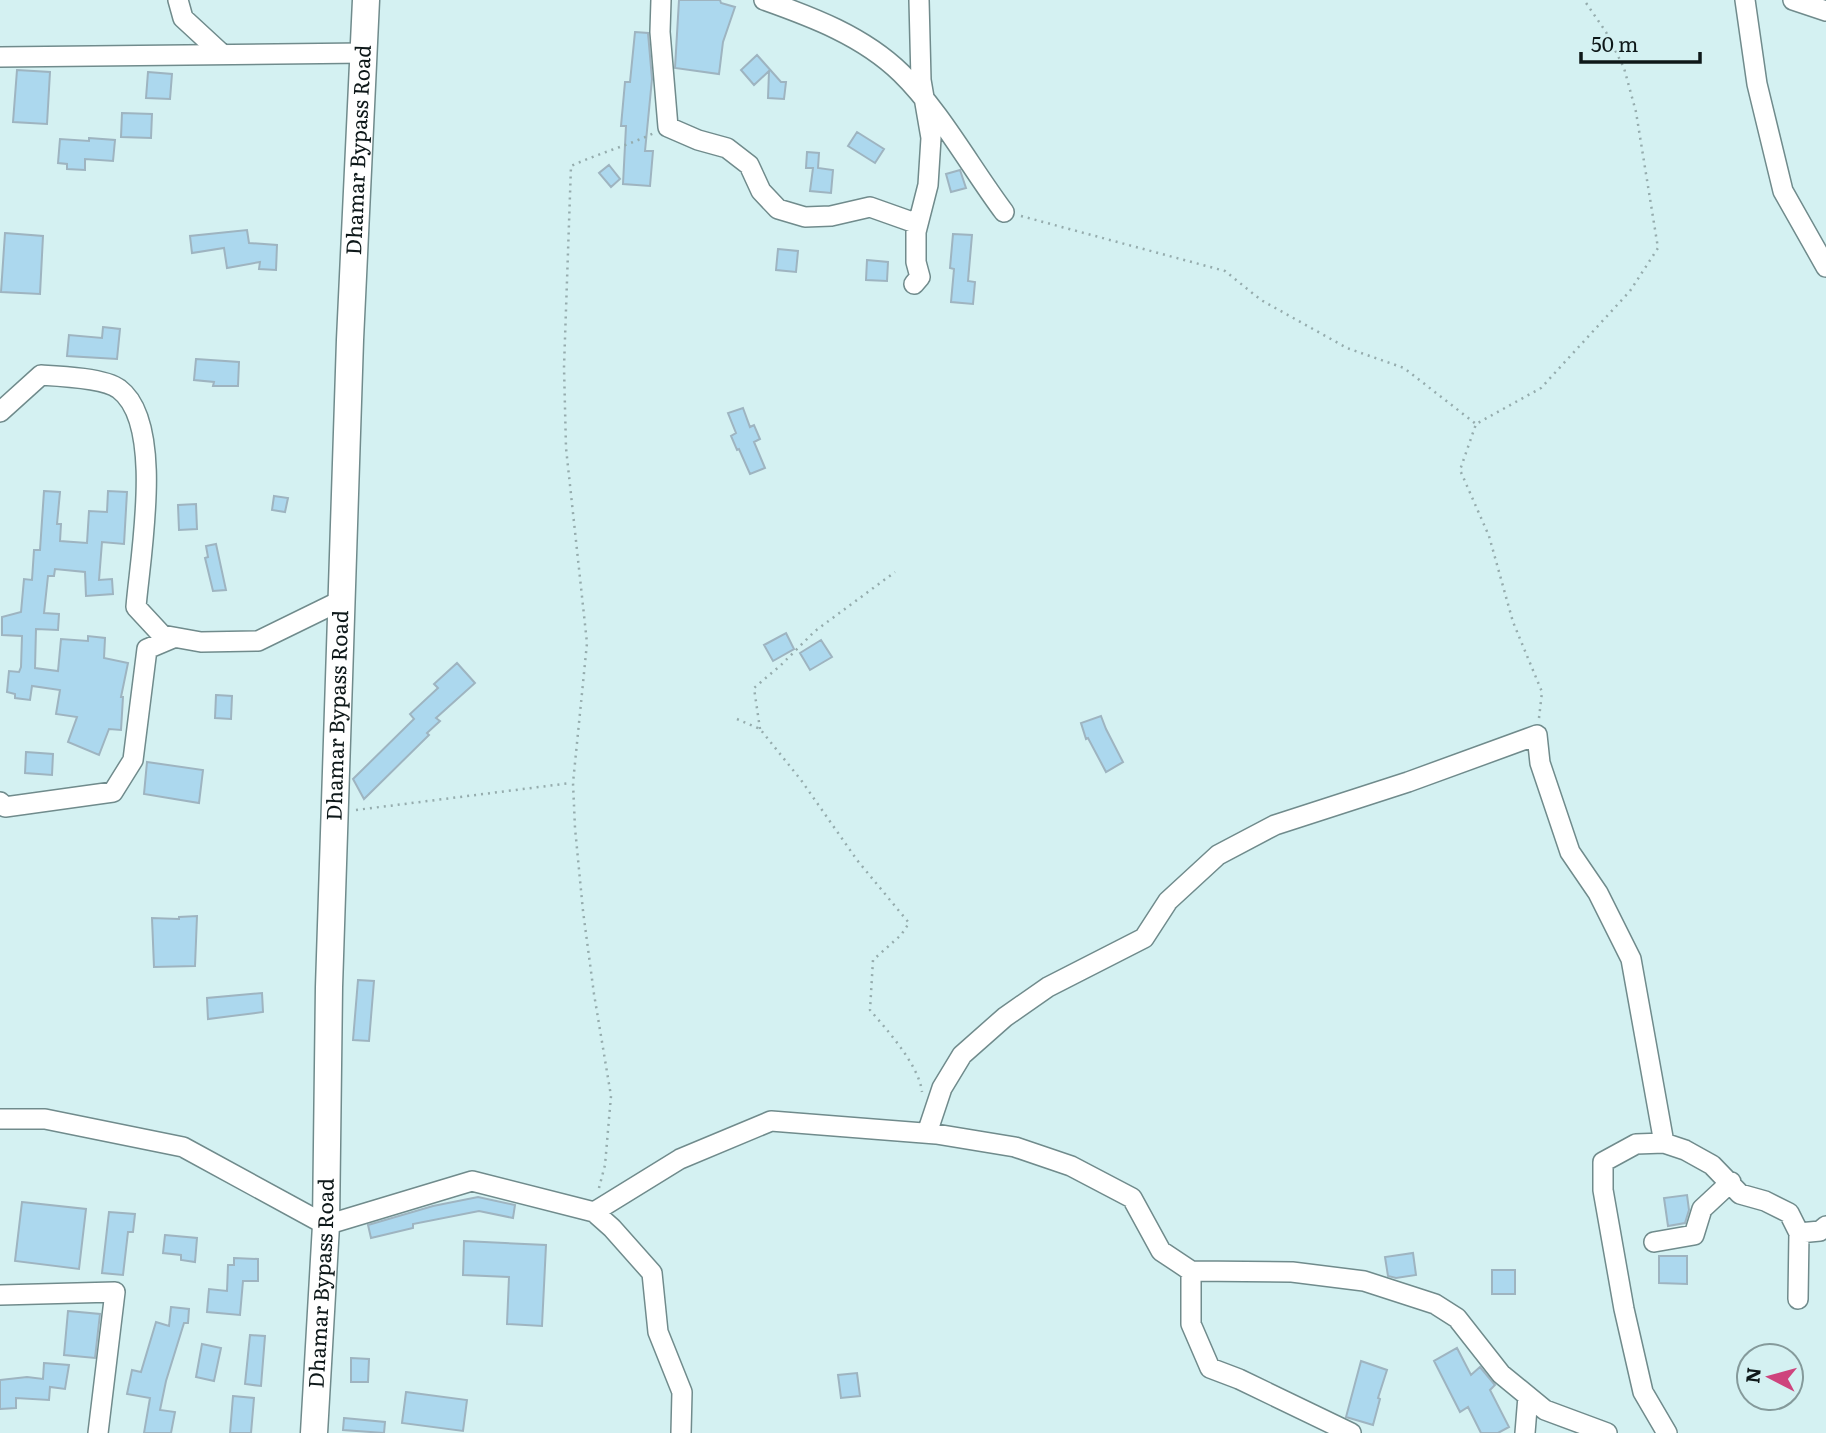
<svg xmlns="http://www.w3.org/2000/svg" width="1826" height="1433" font-family="Literata,serif">
  <rect width="100%" height="100%" fill="#d4f1f2"/>
  <path fill="#acd8ee" stroke="#9eb4c0" stroke-width="2" d="M679,0H720L721,3L735,7L723,42L719,74L675,68Z
    M635,32L648,33L652,79L645,151H653L650,186L623,184L626,126H621L625,82H630Z
    M757,55L781,82H786L784,99L768,98L769,71L754,85L741,70Z
    M17,70L50,72L47,124L13,122Z
    M148,72L172,74L170,99L146,98Z
    M122,113L152,114L151,138L121,137Z
    M857,132L884,149L875,163L848,146Z
    M89,138L115,140L113,161L85,159V170L67,169V164L58,163L60,139L89,141Z
    M807,152L819,153L818,168L833,170L831,193L810,191L813,168H806Z
    M609,165L620,179L611,187L599,173Z
    M960,170L966,188L951,192L946,174Z
    M247,230L249,243L277,245L276,270L259,269L260,262L227,268L224,248L192,253L190,236Z
    M5,233L43,236L40,294L1,292Z
    M953,234L972,235L968,281L975,282L973,304L951,302L954,269L950,268Z
    M778,249L798,251L796,272L776,270Z
    M867,260L888,262L887,281L866,280Z
    M103,327L120,329L117,359L67,356L69,335L102,338Z
    M196,359L239,362L238,386H213L214,382L194,380Z
    M743,408L750,427L754,425L760,439L754,442L765,468L750,474L739,449L737,450L731,436L736,433L728,413Z
    M44,491L60,492L57,524H61L60,541L87,543L89,511L107,512L108,491L127,492L124,544L102,542L99,580L112,579L113,594L86,596L85,572L55,569L54,576H48L44,613L59,614L58,630L36,629L35,668L58,671L61,639L88,641V636L105,638L104,658L128,663L121,697H123L121,730L109,729L99,755L68,742L77,717L56,714L60,690L32,686L30,700L15,698V694L7,692L9,671L19,672L21,667L22,636L2,635V617L21,612L24,579L32,580L34,550H40Z
    M274,496L288,498L285,512L272,510Z
    M196,504L197,529L179,530L178,505Z
    M216,544L226,590L213,591L205,558L208,557L206,546Z
    M786,633L794,649L773,661L764,645Z
    M821,640L832,657L810,670L800,653Z
    M457,663L475,683L436,718L440,721L427,733L429,735L364,799L353,779L414,719L410,714L438,688L434,684Z
    M216,695L232,696L231,719L215,718Z
    M1101,716L1106,729L1123,762L1106,772L1088,738L1086,739L1081,723Z
    M26,752L53,754L52,775L25,773Z
    M147,762L203,770L199,803L144,794Z
    M197,916L195,966L154,967L152,918L179,919V917Z
    M358,980L374,981L369,1041L353,1040Z
    M262,993L263,1012L208,1019L207,998Z
    M1687,1195L1689,1210L1685,1223L1668,1226L1664,1198Z
    M478,1197L515,1205L513,1218L479,1211L413,1224V1228L371,1238L368,1225L433,1206Z
    M22,1202L86,1209L79,1269L15,1261Z
    M109,1212L135,1214L133,1232H128L123,1275L102,1273Z
    M165,1235L197,1238L195,1262L181,1260V1255L163,1253Z
    M464,1241L546,1245L542,1326L507,1324L509,1277L463,1275Z
    M1413,1253L1416,1275L1396,1278L1388,1276L1385,1257Z
    M1659,1256H1687V1284L1659,1283Z
    M234,1258L258,1259V1281H243L240,1315L207,1312L209,1289L227,1291L228,1265H234Z
    M1492,1270H1515V1294H1492Z
    M171,1307L189,1309L188,1323H184L166,1381L160,1410L175,1412L171,1433H144L150,1398L127,1394L132,1370L141,1372L156,1322L169,1326Z
    M68,1311L100,1314L95,1358L64,1355Z
    M250,1335L265,1336L261,1386L245,1384Z
    M202,1344L221,1348L214,1381L196,1377Z
    M1457,1348L1471,1375L1480,1367L1495,1385L1490,1390L1509,1427L1498,1433H1481L1468,1407L1460,1412L1434,1361Z
    M351,1358L369,1359L368,1382H351Z
    M1361,1361L1387,1370L1378,1398L1380,1399L1373,1425L1346,1417Z
    M44,1363L69,1365L65,1389L50,1387L49,1400L16,1398V1408L0,1409V1380L27,1377L43,1379Z
    M857,1373L860,1396L841,1398L838,1375Z
    M406,1392L467,1400L463,1431L402,1423Z
    M233,1396L254,1398L251,1433H230Z
    M344,1418L385,1422L384,1433L343,1430Z"/>
  <g fill="none" stroke-linecap="round" stroke-linejoin="round">
    <g stroke="#708b8c" stroke-width="22">
      <path id="street" d="M178,0L183,18L222,54
        M661,0L660,32L668,127L698,140L727,148L749,165L761,191L778,209L805,217L831,216L870,207L918,224
        M764,0C812,17 863,36 901,73C940,111 971,168 1004,212
        M1745,0L1757,84L1783,191L1826,267
        M1793,0L1826,11
        M0,57L365,53
        M914,284L920,277L916,262V232L928,185L931,138L921,80L919,0
        M0,412L41,375C59,376 105,378 119,389C165,423 140,556 136,607L162,635L201,642L258,641L342,600
        M0,802L5,807L113,792L133,760L147,649L173,638
        M0,1119H45L183,1147L326,1225L472,1181L594,1212L680,1159L771,1121L936,1134L1015,1147L1071,1166L1132,1198L1161,1251L1191,1271L1292,1272L1364,1281L1435,1304L1457,1318L1501,1374L1545,1410L1607,1433
        M927,1133L942,1088L962,1055L1005,1017L1048,987L1144,938L1168,901L1218,855L1275,825L1408,782L1537,735L1540,763L1570,852L1598,893L1631,959L1664,1143L1636,1144L1603,1162V1190L1624,1309L1643,1392L1667,1433
        M1664,1143L1685,1150L1712,1165L1740,1194L1765,1201L1789,1213L1799,1233L1798,1299
        M594,1212L612,1228L652,1273L658,1332L682,1392L681,1433
        M1799,1233L1820,1231L1826,1226
        M1654,1242L1694,1235L1702,1209L1731,1182
        M1191,1271V1324L1210,1368L1239,1379L1351,1433
        M0,1295L115,1292L98,1433
        M1525,1433L1528,1396"/>
    </g>
    <g stroke="#708b8c" stroke-width="29">
      <g id="secondary">
        <path id="s1" d="M314,1433L326,1225L329,987L350,340L366,0"/>
      </g>
    </g>
    <path stroke="#95acad" stroke-width="2.5" stroke-dasharray="2 5" stroke-linecap="butt" d="M1021,216L1225,271L1261,300L1347,348L1404,368L1476,424
      M1539,718L1542,692L1513,622L1489,536L1460,470L1476,424L1541,388L1630,291L1658,248L1636,112L1624,68L1606,32L1584,0
      M737,719L760,729L801,780L857,860L909,923L901,935L873,960L870,1010C887,1030 919,1065 922,1092
      M760,729L754,688L781,665L815,631L895,572
      M356,810L571,783
      M599,1188L605,1165L611,1096L594,994L583,911L575,828L573,783L587,643L566,448L564,367L571,166C599,153 627,146 654,133"/>
    <use href="#street" stroke="#fff" stroke-width="19"/>
    <use href="#secondary" stroke="#fff" stroke-width="26"/>
  </g>
  <g text-anchor="middle" stroke-width="5" stroke-linejoin="round" paint-order="stroke">
    <g font-size="21" fill="#0e1819" stroke="#d4f1f2">
      <text dy="7" stroke="none"><textPath href="#s1" startOffset="1284">Dhamar Bypass Road</textPath></text>
      <text dy="7" stroke="none"><textPath href="#s1" startOffset="718">Dhamar Bypass Road</textPath></text>
      <text dy="7" stroke="none"><textPath href="#s1" startOffset="150">Dhamar Bypass Road</textPath></text>
    </g>
  </g>
  <g transform="translate(1770 1377) rotate(276)"><circle r="33" fill="#d4f1f2" stroke="#859a9b" stroke-width="2"/>
  <path d="M0-5L12 26L0 18L-12 26Z" fill="#ce447d"/>
  <text y="-10" font-size="19" font-weight="bold" text-anchor="middle" fill="#0e1819">N</text>
  </g>
  <path d="M1581 52v10h119v-10" fill="none" stroke="#0e1819" stroke-width="3.5"/>
  <text x="1591" y="52" font-size="21" fill="#0e1819" stroke="#d4f1f2" stroke-width="5" paint-order="stroke">50 m</text>
</svg>
